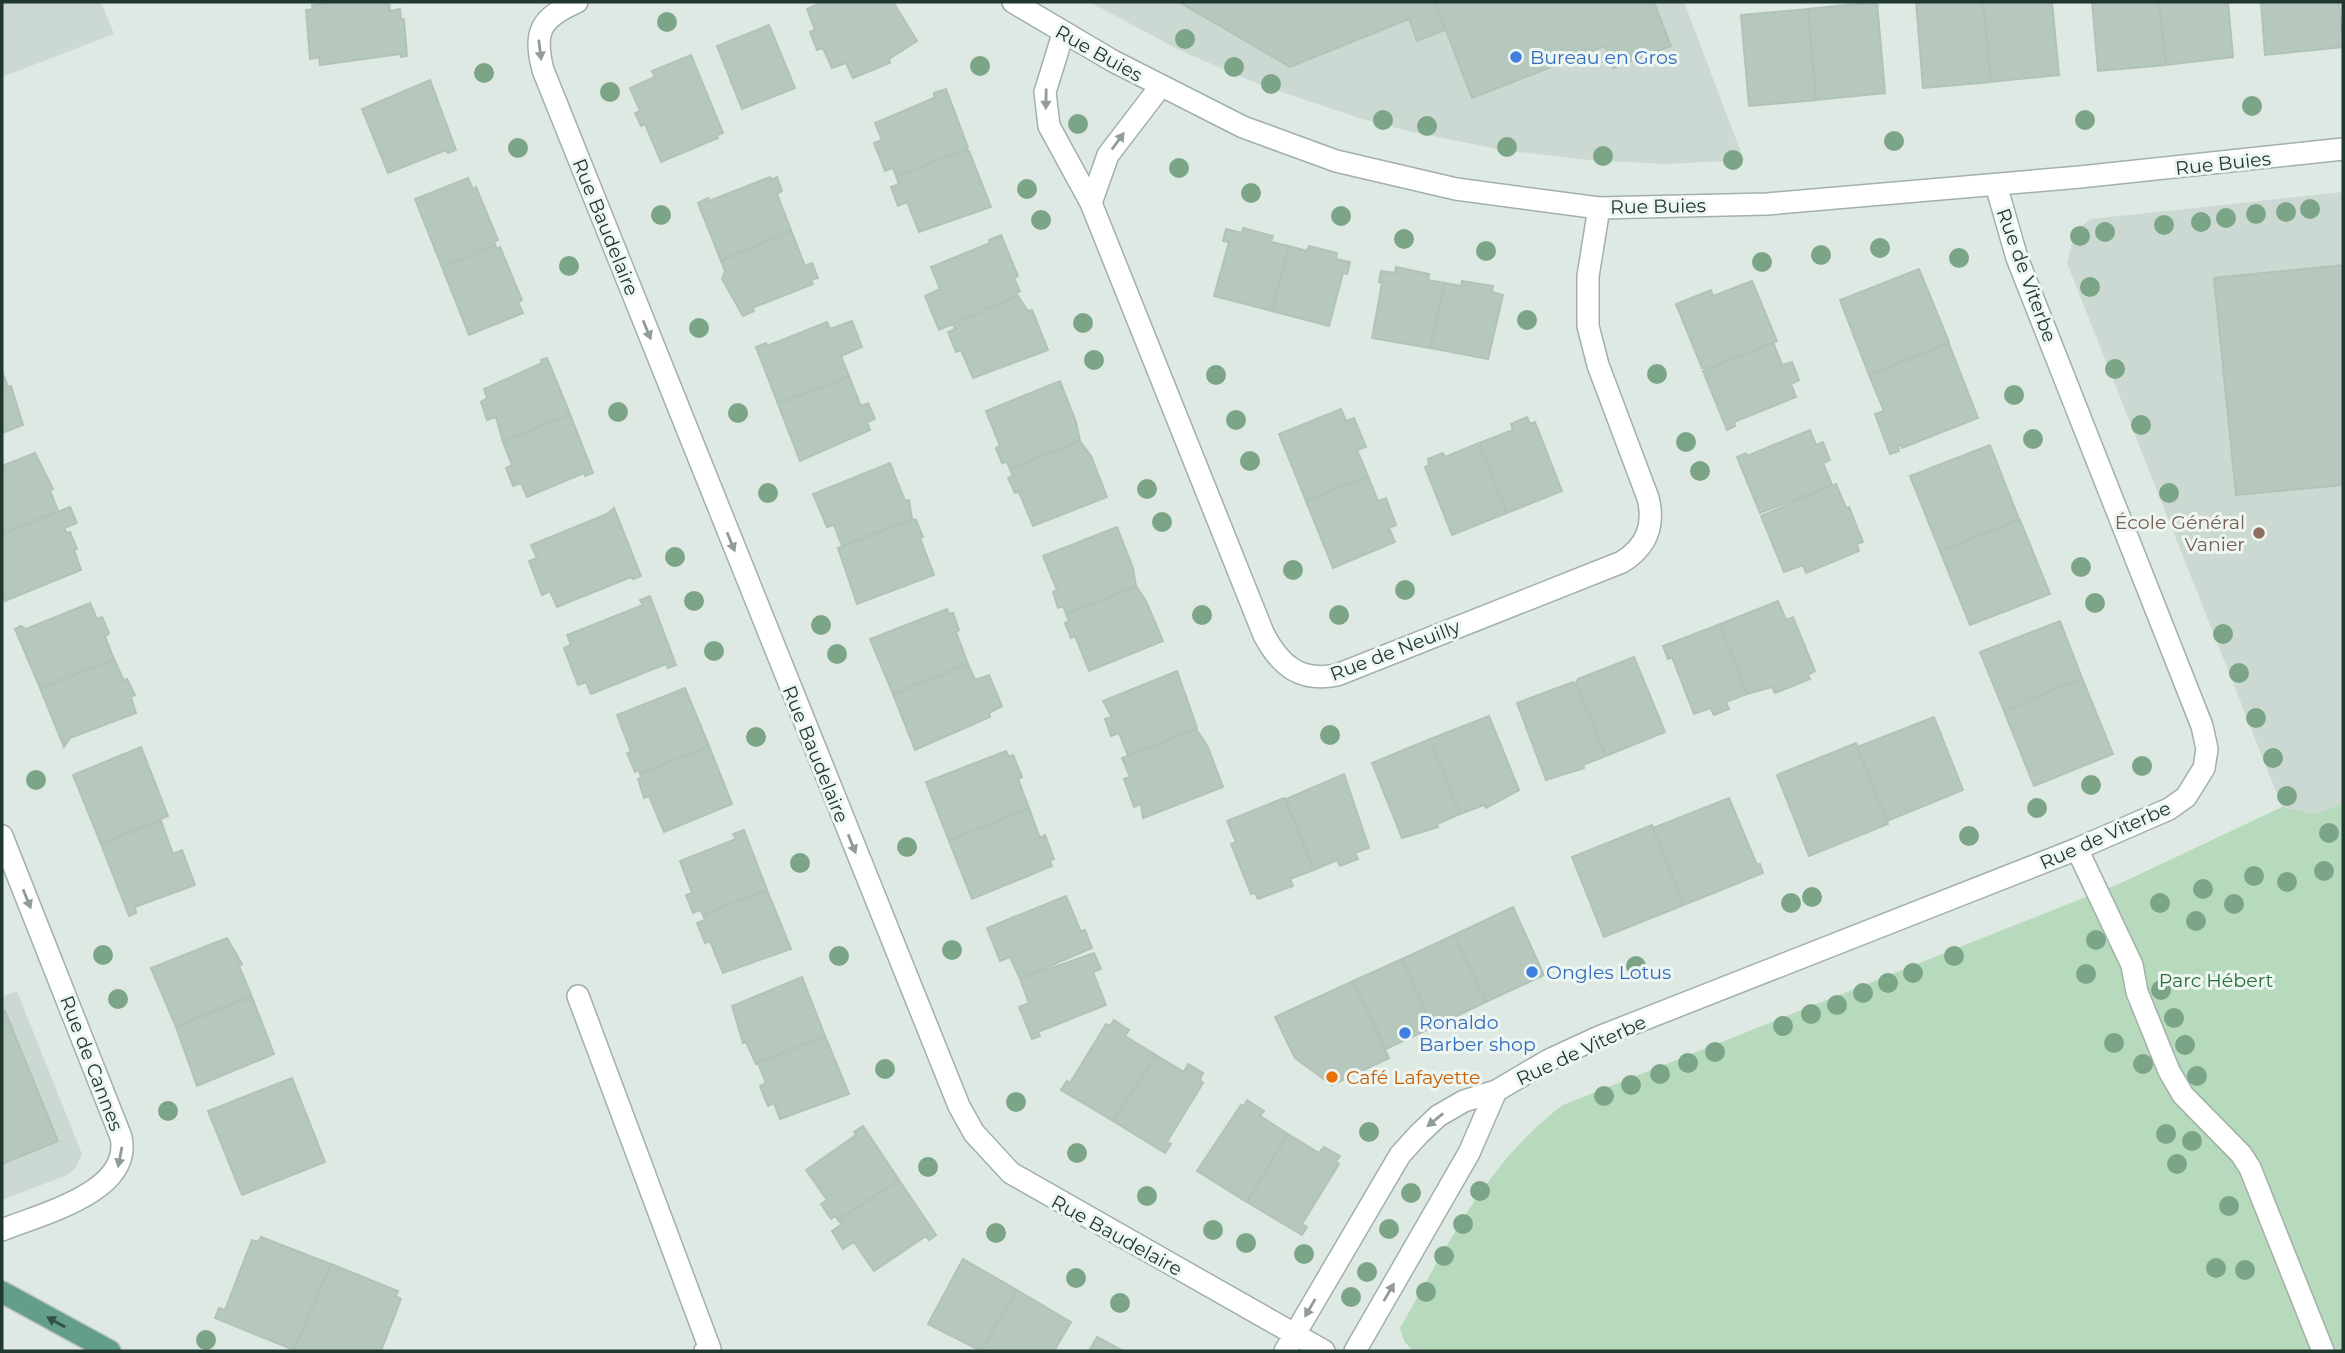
<svg xmlns="http://www.w3.org/2000/svg" width="2345" height="1353" font-family="Montserrat,sans-serif">
  <rect width="100%" height="100%" fill="#dee9e3"/>
  <path fill="#ccd9d2" d="M2,2H101L114,34L2,77Z
    M1090,2H1684L1744,160L1666,164L1588,160L1502,150L1408,131L1359,118L1258,84L1179,50Z
    M2343,192V803L2315,814L2282,807L2067,263L2075,231L2091,219Z
    M17,991L82,1154L75,1169L67,1175L2,1200V997Z"/>
  <path fill="#b7dabc" d="M2343,803V1351H1413L1404,1341L1400,1328C1447,1247 1486,1162 1563,1105L2121,883L2282,807L2315,814Z"/>
  <path fill="#b6c7be" stroke="#b1c3b9" stroke-width="2" d="M335,2H389L390,11L400,9L401,20L404,19L407,56L401,57L400,54L320,65L319,57L310,59L306,10L313,9L312,5Z
    M823,2H893L917,41L889,59L890,63L853,78L846,63L832,68L823,48L817,50L810,32L815,30L807,9Z
    M1179,2H1435L1445,30L1417,41L1409,19L1290,67Z
    M1435,2H1654L1671,46L1613,68L1605,46L1472,98Z
    M1877,2L1885,93L1816,100L1808,9Z
    M1916,2H1983L1991,82L1923,88Z
    M1983,2H2052L2059,75L1991,82Z
    M2092,2H2159L2166,65L2098,71Z
    M2159,2H2228L2233,57L2166,65Z
    M2261,2H2339L2343,47L2265,55Z
    M1808,9L1816,100L1749,106L1741,15Z
    M769,25L795,88L742,109L717,46Z
    M691,55L723,133L717,135L718,138L661,162L645,124L641,126L635,113L640,111L630,88L655,77L652,71Z
    M430,80L456,150L448,153L446,150L388,173L362,109Z
    M946,89L968,147L966,150L896,176L893,168L885,171L874,143L882,140L875,123L934,98V93Z
    M966,150L969,151L991,207L919,232L907,202L898,206L891,187L899,184L896,176Z
    M770,177L771,180L777,177L782,191L777,194L791,230L721,261L698,203L708,198L709,201Z
    M468,178L473,189L476,187L498,240L494,242L495,245L442,267L415,199Z
    M1243,228L1273,236L1271,242L1289,246L1272,311L1214,296L1229,242L1223,241L1226,229L1242,233Z
    M791,230L805,266L812,263L818,278L811,280L813,284L752,308L754,311L743,316L722,279L725,271L721,261Z
    M1001,235L1018,276L1014,278L1020,291L1016,293L1018,296L939,330L925,296L940,289L931,267L990,243L989,240Z
    M495,245L497,249L500,247L522,300L518,302L523,313L469,335L442,267Z
    M1289,246L1307,251L1309,246L1337,253L1336,259L1350,262L1347,274L1343,273L1329,326L1272,311Z
    M2343,265V485L2236,495L2214,278Z
    M1396,267L1429,274L1428,280L1445,283L1430,348L1372,338L1382,283L1379,282L1381,271L1395,273Z
    M1919,269L1949,342L1869,375L1840,300Z
    M1462,281L1493,286L1492,292L1503,295L1488,359L1430,348L1445,283L1461,286Z
    M1752,281L1777,341L1706,369L1702,368L1676,304L1711,290L1713,296Z
    M1018,296L1028,311L1032,310L1048,350L973,378L961,350L956,352L948,332L955,329L953,324Z
    M852,321L862,347L841,356L849,376L778,404L756,347L766,343L767,346L827,322L830,329Z
    M1773,342L1782,365L1792,362L1799,380L1791,384L1796,397L1734,422L1735,426L1727,430L1703,371Z
    M1949,344L1978,418L1902,448L1901,445L1898,446L1899,451L1890,454L1875,414L1884,411L1869,375Z
    M547,358L570,414L503,442L496,417L487,420L481,402L487,398L484,389L542,363L541,360Z
    M2,371L8,387L11,386L23,425L2,433Z
    M849,376L861,406L868,403L875,419L867,422L870,430L800,461L778,404Z
    M1060,381L1076,422L1080,441L1010,469L1007,462L1002,463L996,448L1000,446L986,411Z
    M1341,409L1346,421L1354,418L1366,447L1357,450L1368,476L1306,501L1279,434Z
    M570,414L593,473L585,476L584,473L527,497L521,483L513,486L506,468L512,465L503,442Z
    M1527,417L1530,424L1535,422L1562,491L1507,513L1479,443L1513,430L1511,424Z
    M1810,430L1816,445L1823,442L1830,460L1823,463L1832,485L1760,513L1737,457L1746,453L1747,456Z
    M1080,441L1091,456L1107,497L1033,526L1019,492L1015,493L1008,478L1013,476L1010,469Z
    M1479,443L1507,513L1452,535L1425,467L1429,465L1428,459L1443,453L1445,457Z
    M1990,445L2019,519L1940,551L1910,476Z
    M35,453L53,489L50,490L58,511L2,534V466Z
    M890,463L905,501L909,500L912,519L842,546L834,525L827,527L813,494Z
    M1368,476L1378,501L1386,498L1396,525L1389,528L1395,542L1333,568L1306,501Z
    M1836,484L1846,508L1849,507L1863,542L1857,544L1859,551L1806,573L1803,565L1784,572L1761,516Z
    M70,507L77,523L64,528L67,533L70,532L77,549L74,550L81,570L5,601L2,594V534Z
    M614,508L641,576L633,579L631,577L557,607L550,591L542,595L529,561L537,558L531,545L607,514Z
    M912,519L916,520L923,537L920,538L934,575L857,604L838,548Z
    M2020,520L2050,594L1970,625L1940,551Z
    M1117,527L1133,568L1136,586L1066,614L1063,606L1058,608L1053,592L1057,590L1043,556Z
    M1136,586L1146,601L1163,641L1089,671L1075,636L1071,638L1065,623L1069,621L1066,614Z
    M650,596L676,665L668,668L666,664L591,694L586,682L578,685L564,648L571,645L567,635L643,605L640,600Z
    M1778,601L1786,620L1793,617L1815,671L1808,675L1810,679L1775,693L1772,687L1747,694L1720,624Z
    M90,603L97,619L102,617L109,633L105,637L114,659L40,688L15,629L21,626L26,629Z
    M947,609L949,614L953,613L959,630L956,632L968,664L893,694L870,639Z
    M2060,621L2082,678L2004,711L1980,652Z
    M1720,624L1747,694L1726,702L1729,709L1714,715L1710,708L1694,714L1672,657L1668,659L1663,646Z
    M1634,657L1665,732L1606,756L1576,684L1578,679Z
    M114,659L124,681L127,679L135,695L131,697L136,713L70,738L64,747L40,688Z
    M968,664L975,680L989,675L1002,706L989,713L990,717L915,750L893,694Z
    M1177,671L1197,728L1128,756L1119,733L1111,736L1105,719L1112,717L1103,701Z
    M2082,678L2113,754L2034,786L2004,711Z
    M1573,682L1576,684L1606,756L1583,765L1584,768L1546,780L1517,703Z
    M685,688L709,746L640,774L639,770L635,772L627,753L631,752L617,715Z
    M1489,716L1519,790L1486,808L1484,805L1460,814L1430,739Z
    M1934,717L1963,790L1887,821L1857,747Z
    M1196,729L1207,745L1223,787L1143,818L1141,804L1134,807L1124,779L1130,777L1122,758Z
    M1430,739L1460,814L1437,824L1438,827L1402,838L1372,763Z
    M1856,743L1888,824L1809,856L1777,775Z
    M709,746L732,804L664,832L649,796L644,798L638,779L642,777L640,774Z
    M141,747L168,816L101,844L73,775Z
    M1006,751L1009,757L1013,755L1022,777L1018,779L1029,808L949,841L926,782Z
    M1344,774L1369,848L1355,853L1358,859L1340,866L1337,860L1314,870L1286,799Z
    M1284,798L1314,870L1290,879L1293,886L1258,899L1255,893L1251,894L1231,844L1236,842L1227,821Z
    M1729,798L1757,865L1760,864L1763,873L1684,905L1653,828Z
    M1029,808L1040,838L1045,835L1054,859L1050,860L1052,866L972,899L949,841Z
    M161,821L173,854L182,850L195,885L135,907L136,913L129,916L101,844Z
    M1652,825L1684,905L1604,937L1572,857Z
    M744,830L767,890L703,915L700,910L693,913L686,895L692,893L680,861L736,839L733,834Z
    M767,890L791,949L723,973L710,941L705,943L697,923L705,920L703,915Z
    M1066,896L1081,932L1085,930L1092,948L1020,979L1010,957L1000,961L987,928Z
    M1513,907L1544,975L1486,1002L1454,935Z
    M1454,935L1486,1002L1433,1027L1402,959Z
    M227,938L242,964L239,966L252,997L176,1027L151,968Z
    M1094,953L1101,969L1093,972L1106,1005L1038,1032L1040,1036L1032,1039L1019,1007L1029,1003L1020,979Z
    M1402,959L1433,1027L1386,1049L1353,981Z
    M802,977L825,1036L756,1064L746,1042L743,1043L732,1006Z
    M1353,981L1389,1058L1332,1085L1295,1058L1275,1017Z
    M246,997H252L274,1054L197,1086L176,1027Z
    M5,1011L58,1141L2,1164V1012Z
    M1114,1020L1129,1030L1125,1036L1156,1055L1113,1121L1061,1090L1067,1081L1070,1083L1106,1024L1110,1026Z
    M825,1036L849,1094L780,1119L774,1103L768,1106L760,1086L766,1083L758,1063Z
    M1156,1055L1184,1072L1188,1064L1203,1073L1200,1080L1203,1083L1167,1142L1171,1144L1165,1153L1113,1121Z
    M292,1078L325,1162L242,1195L208,1111Z
    M1247,1100L1264,1111L1260,1116L1288,1134L1247,1202L1197,1171L1241,1105L1244,1106Z
    M863,1126L899,1180L838,1220L836,1216L831,1219L821,1204L827,1200L806,1170L856,1135L854,1132Z
    M1288,1134L1319,1153L1324,1147L1340,1156L1336,1162L1339,1164L1302,1224L1307,1227L1302,1235L1247,1202Z
    M899,1180L936,1235L929,1240L926,1236L874,1271L854,1242L843,1249L832,1231L842,1224L838,1220Z
    M261,1237L331,1264L294,1350L215,1318L219,1308L225,1310L252,1240L258,1242Z
    M963,1259L1017,1290L981,1351L928,1324Z
    M331,1264L398,1291L396,1296L401,1299L381,1351L294,1350Z
    M1017,1290L1071,1322L1054,1351H981Z
    M1097,1337L1123,1351H1089Z"/>
  <g fill="none" stroke-linecap="round" stroke-linejoin="round">
    <g stroke="#a1b0a9" stroke-width="24">
      <path id="minor" d="M577,2C541,18 533,31 543,70L959,1106L974,1133L1011,1173L1324,1351
        M1013,2L1113,61L1243,127L1336,161L1456,189L1599,208L1767,204L2080,177L2343,149
        M1063,34L1045,92L1049,126L1091,203L1264,635C1281,667 1301,682 1337,675L1622,562C1646,547 1655,526 1648,498L1598,365L1588,326V276L1599,208
        M1091,203L1108,155L1160,87
        M2,836L121,1137C133,1192 41,1214 2,1230
        M2077,849L2132,965L2137,992L2169,1071L2183,1095L2241,1154L2250,1168L2323,1351
        M578,996L710,1349L705,1351
        M1285,1351L1400,1155L1419,1134L1438,1116L1464,1101L1496,1091L1549,1060L1599,1037L2077,849L2169,809L2186,797L2204,768L2207,749L2202,726L2017,258L1996,185
        M1355,1351L1469,1153L1496,1091"/>
    </g>
    <g stroke="#bcc3c1" stroke-width="24">
      <path id="major" d="M2,1292L110,1351"/>
    </g>
    <use href="#minor" stroke="#fff" stroke-width="21"/>
    <use href="#major" stroke="#639e88" stroke-width="21"/>
  </g>
  <g fill="#7ca588">
    <circle cx="667" cy="22" r="10"/>
    <circle cx="1185" cy="39" r="10"/>
    <circle cx="980" cy="66" r="10"/>
    <circle cx="1234" cy="67" r="10"/>
    <circle cx="484" cy="73" r="10"/>
    <circle cx="1271" cy="84" r="10"/>
    <circle cx="610" cy="92" r="10"/>
    <circle cx="2252" cy="106" r="10"/>
    <circle cx="1383" cy="120" r="10"/>
    <circle cx="2085" cy="120" r="10"/>
    <circle cx="1078" cy="124" r="10"/>
    <circle cx="1427" cy="126" r="10"/>
    <circle cx="1894" cy="141" r="10"/>
    <circle cx="1507" cy="147" r="10"/>
    <circle cx="518" cy="148" r="10"/>
    <circle cx="1603" cy="156" r="10"/>
    <circle cx="1733" cy="160" r="10"/>
    <circle cx="1179" cy="168" r="10"/>
    <circle cx="1027" cy="189" r="10"/>
    <circle cx="1251" cy="193" r="10"/>
    <circle cx="2310" cy="209" r="10"/>
    <circle cx="2286" cy="212" r="10"/>
    <circle cx="2256" cy="214" r="10"/>
    <circle cx="661" cy="215" r="10"/>
    <circle cx="1341" cy="216" r="10"/>
    <circle cx="2226" cy="218" r="10"/>
    <circle cx="1041" cy="220" r="10"/>
    <circle cx="2201" cy="222" r="10"/>
    <circle cx="2164" cy="225" r="10"/>
    <circle cx="2105" cy="232" r="10"/>
    <circle cx="2080" cy="236" r="10"/>
    <circle cx="1404" cy="239" r="10"/>
    <circle cx="1880" cy="248" r="10"/>
    <circle cx="1486" cy="251" r="10"/>
    <circle cx="1821" cy="255" r="10"/>
    <circle cx="1959" cy="258" r="10"/>
    <circle cx="1762" cy="262" r="10"/>
    <circle cx="569" cy="266" r="10"/>
    <circle cx="2090" cy="287" r="10"/>
    <circle cx="1527" cy="320" r="10"/>
    <circle cx="1083" cy="323" r="10"/>
    <circle cx="699" cy="328" r="10"/>
    <circle cx="1094" cy="360" r="10"/>
    <circle cx="2115" cy="369" r="10"/>
    <circle cx="1657" cy="374" r="10"/>
    <circle cx="1216" cy="375" r="10"/>
    <circle cx="2014" cy="395" r="10"/>
    <circle cx="618" cy="412" r="10"/>
    <circle cx="738" cy="413" r="10"/>
    <circle cx="1236" cy="420" r="10"/>
    <circle cx="2141" cy="425" r="10"/>
    <circle cx="2033" cy="439" r="10"/>
    <circle cx="1686" cy="442" r="10"/>
    <circle cx="1250" cy="461" r="10"/>
    <circle cx="1700" cy="471" r="10"/>
    <circle cx="1147" cy="489" r="10"/>
    <circle cx="768" cy="493" r="10"/>
    <circle cx="2169" cy="493" r="10"/>
    <circle cx="1162" cy="522" r="10"/>
    <circle cx="675" cy="557" r="10"/>
    <circle cx="2081" cy="567" r="10"/>
    <circle cx="1293" cy="570" r="10"/>
    <circle cx="1405" cy="590" r="10"/>
    <circle cx="694" cy="601" r="10"/>
    <circle cx="2095" cy="603" r="10"/>
    <circle cx="1202" cy="615" r="10"/>
    <circle cx="1339" cy="615" r="10"/>
    <circle cx="821" cy="625" r="10"/>
    <circle cx="2223" cy="634" r="10"/>
    <circle cx="714" cy="651" r="10"/>
    <circle cx="837" cy="654" r="10"/>
    <circle cx="2239" cy="673" r="10"/>
    <circle cx="2256" cy="718" r="10"/>
    <circle cx="1330" cy="735" r="10"/>
    <circle cx="756" cy="737" r="10"/>
    <circle cx="2273" cy="758" r="10"/>
    <circle cx="2142" cy="766" r="10"/>
    <circle cx="36" cy="780" r="10"/>
    <circle cx="2091" cy="785" r="10"/>
    <circle cx="2287" cy="796" r="10"/>
    <circle cx="2037" cy="808" r="10"/>
    <circle cx="2329" cy="833" r="10"/>
    <circle cx="1969" cy="836" r="10"/>
    <circle cx="907" cy="847" r="10"/>
    <circle cx="800" cy="863" r="10"/>
    <circle cx="2324" cy="871" r="10"/>
    <circle cx="2254" cy="876" r="10"/>
    <circle cx="2287" cy="882" r="10"/>
    <circle cx="2203" cy="889" r="10"/>
    <circle cx="1812" cy="897" r="10"/>
    <circle cx="1791" cy="903" r="10"/>
    <circle cx="2160" cy="903" r="10"/>
    <circle cx="2234" cy="904" r="10"/>
    <circle cx="2196" cy="921" r="10"/>
    <circle cx="2096" cy="940" r="10"/>
    <circle cx="952" cy="950" r="10"/>
    <circle cx="103" cy="955" r="10"/>
    <circle cx="839" cy="956" r="10"/>
    <circle cx="1954" cy="956" r="10"/>
    <circle cx="1636" cy="966" r="10"/>
    <circle cx="1913" cy="973" r="10"/>
    <circle cx="2086" cy="974" r="10"/>
    <circle cx="1888" cy="983" r="10"/>
    <circle cx="2161" cy="990" r="10"/>
    <circle cx="1863" cy="993" r="10"/>
    <circle cx="118" cy="999" r="10"/>
    <circle cx="1837" cy="1005" r="10"/>
    <circle cx="1811" cy="1014" r="10"/>
    <circle cx="2174" cy="1018" r="10"/>
    <circle cx="1783" cy="1026" r="10"/>
    <circle cx="2114" cy="1043" r="10"/>
    <circle cx="2185" cy="1045" r="10"/>
    <circle cx="1715" cy="1052" r="10"/>
    <circle cx="1688" cy="1063" r="10"/>
    <circle cx="2143" cy="1064" r="10"/>
    <circle cx="885" cy="1069" r="10"/>
    <circle cx="1660" cy="1074" r="10"/>
    <circle cx="2197" cy="1076" r="10"/>
    <circle cx="1631" cy="1085" r="10"/>
    <circle cx="1604" cy="1096" r="10"/>
    <circle cx="1016" cy="1102" r="10"/>
    <circle cx="168" cy="1111" r="10"/>
    <circle cx="1369" cy="1132" r="10"/>
    <circle cx="2166" cy="1134" r="10"/>
    <circle cx="2192" cy="1141" r="10"/>
    <circle cx="1077" cy="1153" r="10"/>
    <circle cx="2177" cy="1164" r="10"/>
    <circle cx="928" cy="1167" r="10"/>
    <circle cx="1480" cy="1191" r="10"/>
    <circle cx="1411" cy="1193" r="10"/>
    <circle cx="1147" cy="1196" r="10"/>
    <circle cx="2229" cy="1206" r="10"/>
    <circle cx="1463" cy="1224" r="10"/>
    <circle cx="1389" cy="1229" r="10"/>
    <circle cx="1213" cy="1230" r="10"/>
    <circle cx="996" cy="1233" r="10"/>
    <circle cx="1246" cy="1243" r="10"/>
    <circle cx="1304" cy="1254" r="10"/>
    <circle cx="1444" cy="1256" r="10"/>
    <circle cx="2216" cy="1268" r="10"/>
    <circle cx="2245" cy="1270" r="10"/>
    <circle cx="1367" cy="1272" r="10"/>
    <circle cx="1076" cy="1278" r="10"/>
    <circle cx="1426" cy="1292" r="10"/>
    <circle cx="1351" cy="1297" r="10"/>
    <circle cx="1120" cy="1303" r="10"/>
    <circle cx="206" cy="1340" r="10"/>
  </g>
  <defs><path id="oneway-solid" d="M-6-.8H1V-3.2L6.5 0L1 3.2V.8H-6Z" transform="scale(1.75)"/></defs>
  <g fill="#909c97">
    <use href="#oneway-solid" transform="translate(540 50) rotate(83)"/>
    <use href="#oneway-solid" transform="translate(1046 99) rotate(91)"/>
    <use href="#oneway-solid" transform="translate(1118 141) rotate(-54)"/>
    <use href="#oneway-solid" transform="translate(647 330) rotate(68)"/>
    <use href="#oneway-solid" transform="translate(731 542) rotate(68)"/>
    <use href="#oneway-solid" transform="translate(852 844) rotate(68)"/>
    <use href="#oneway-solid" transform="translate(27 899) rotate(68)"/>
    <use href="#oneway-solid" transform="translate(1435 1120) rotate(141)"/>
    <use href="#oneway-solid" transform="translate(120 1157) rotate(101)"/>
    <use href="#oneway-solid" transform="translate(1389 1292) rotate(-60)"/>
    <use href="#oneway-solid" transform="translate(1310 1308) rotate(120)"/>
  </g>
  <use fill="#315245" href="#oneway-solid" transform="translate(56 1322) rotate(-151)"/>
  <g fill="#3f7fe0" stroke="#eef6f1" stroke-width="2.5">
    <circle cx="1516" cy="57" r="7"/>
    <circle cx="1532" cy="972" r="7"/>
    <circle cx="1405" cy="1033" r="7"/>
  </g>
  <circle fill="#8d6e63" stroke="#eef6f1" stroke-width="2.5" cx="2259" cy="533" r="7"/>
  <circle fill="#e8710a" stroke="#eef6f1" stroke-width="2.5" cx="1332" cy="1077" r="7"/>
  <g text-anchor="middle" stroke-width="6" stroke-linejoin="round" paint-order="stroke">
    <g font-size="19" fill="#20382f" stroke="#eef6f1">
      <text transform="translate(1099 53) rotate(29)" y="7">Rue Buies</text>
      <text transform="translate(2223 163) rotate(-6)" y="7">Rue Buies</text>
      <text transform="translate(1658 206) rotate(-1)" y="7">Rue Buies</text>
      <text transform="translate(606 227) rotate(68)" y="7">Rue Baudelaire</text>
      <text transform="translate(2027 275) rotate(70)" y="7">Rue de Viterbe</text>
      <text transform="translate(1395 650) rotate(-21)" y="7">Rue de Neuilly</text>
      <text transform="translate(816 754) rotate(68)" y="7">Rue Baudelaire</text>
      <text transform="translate(2105 835) rotate(-24)" y="7">Rue de Viterbe</text>
      <text transform="translate(1581 1050) rotate(-25)" y="7">Rue de Viterbe</text>
      <text transform="translate(92 1063) rotate(69)" y="7">Rue de Cannes</text>
      <text transform="translate(1117 1235) rotate(29)" y="7">Rue Baudelaire</text>
    </g>
    <g font-size="19" fill="#366cbe" stroke="#eef6f1" text-anchor="start">
      <text x="1530" y="64">Bureau en Gros</text>
      <text x="1546" y="979">Ongles Lotus</text>
      <text x="1419" y="1029">Ronaldo<tspan x="1419" dy="22">Barber shop</tspan></text>
    </g>
    <g font-size="19" fill="#785e54" stroke="#eef6f1" text-anchor="end">
      <text x="2245" y="529">École Général<tspan x="2245" dy="22">Vanier</tspan></text>
    </g>
    <g font-size="19" fill="#2b6e3d" stroke="#eef6f1">
      <text x="2216" y="987">Parc Hébert</text>
    </g>
    <g font-size="19" fill="#c56008" stroke="#eef6f1" text-anchor="start">
      <text x="1346" y="1084">Café Lafayette</text>
    </g>
  </g>
  <rect width="2345" height="1353" fill="none" stroke="#20382f" stroke-width="7"/>
</svg>
